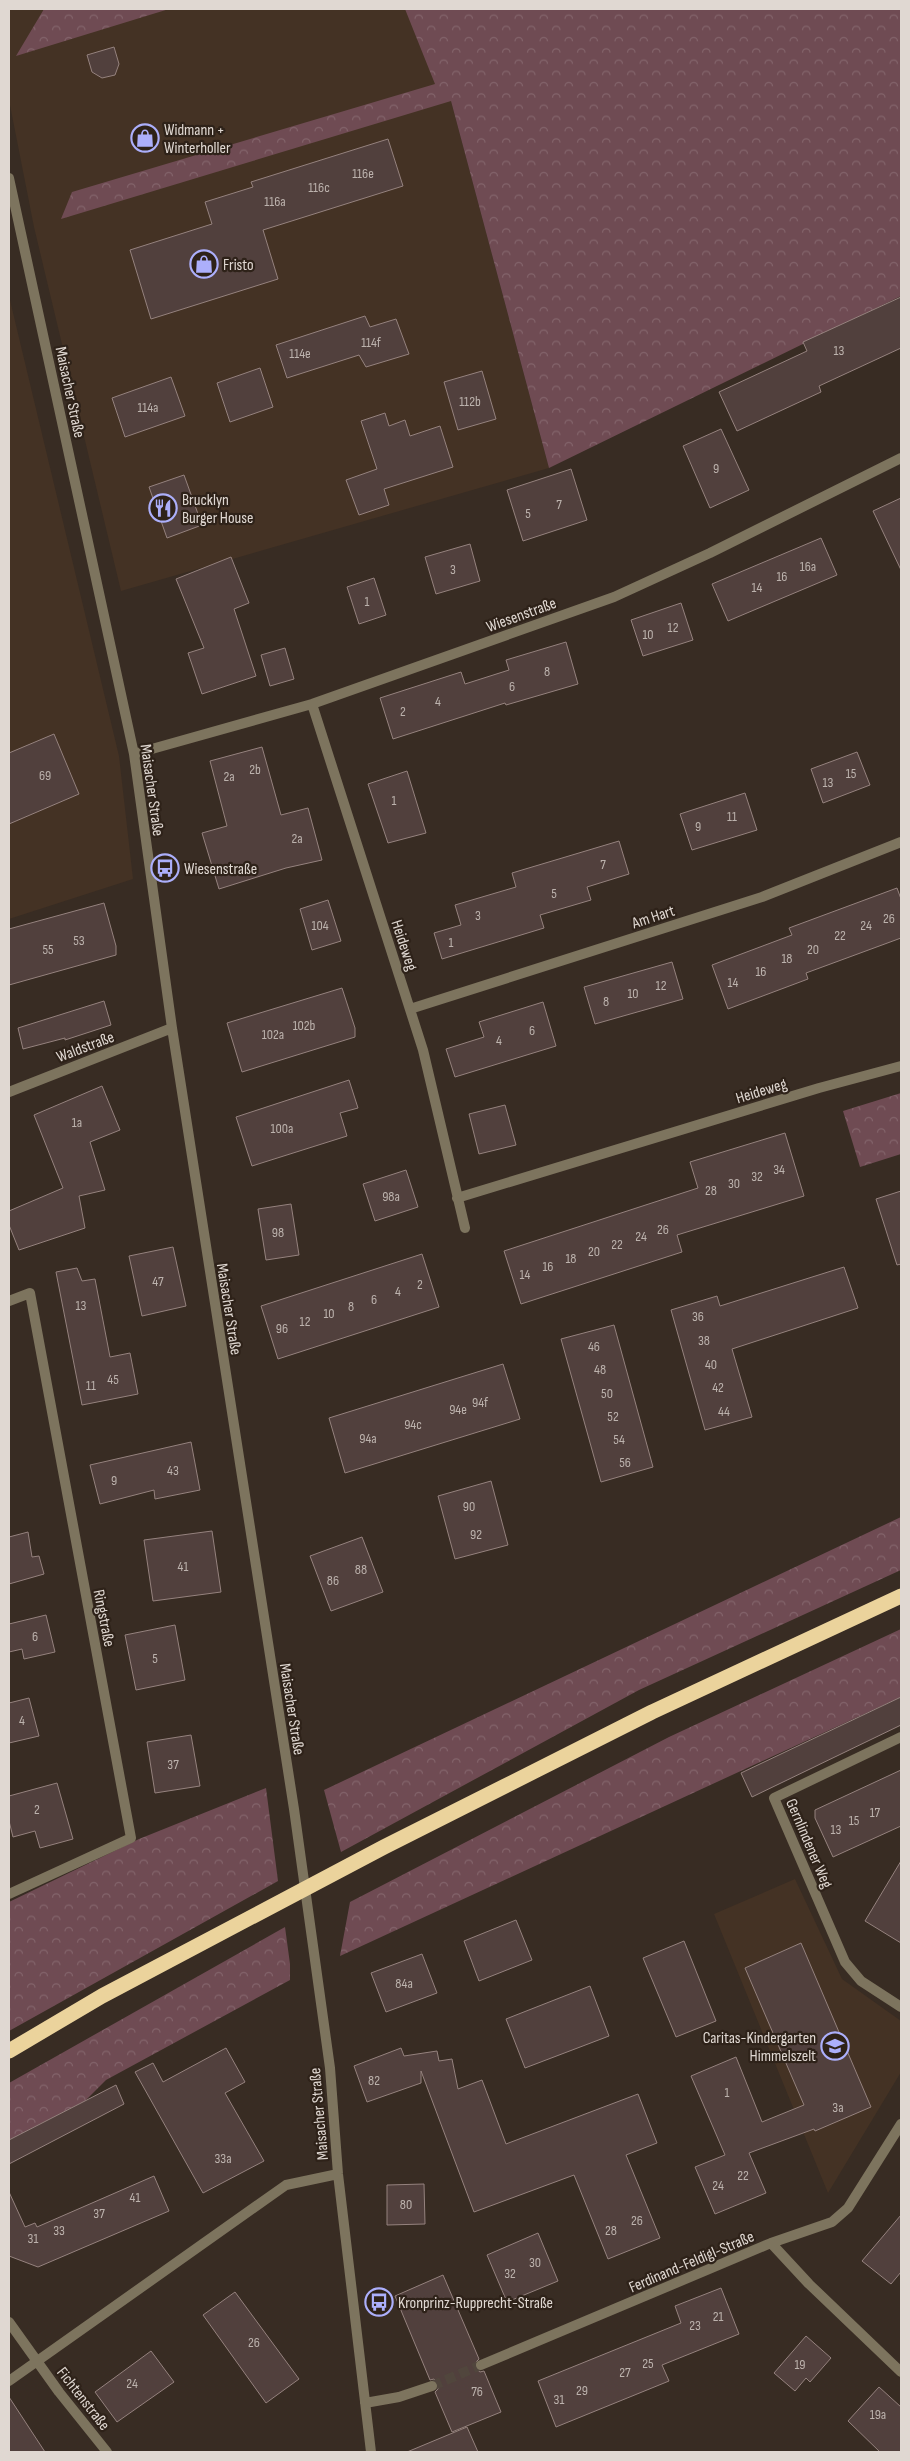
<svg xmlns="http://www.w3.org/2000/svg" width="910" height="2461" font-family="'Sofia Sans Condensed',sans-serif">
  <defs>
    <pattern id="forest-crowns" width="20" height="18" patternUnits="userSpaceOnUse" patternTransform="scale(1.25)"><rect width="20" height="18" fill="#6f4b53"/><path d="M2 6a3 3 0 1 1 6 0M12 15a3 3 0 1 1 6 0" fill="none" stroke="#83646b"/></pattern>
  </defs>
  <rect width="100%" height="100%" fill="#382c23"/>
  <path fill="#443224" d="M9,9H413L451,101L549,468L121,591L34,227L9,100Z
    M9,296L119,756L133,879L9,919Z
    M795,1879L842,1979L901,2021V2072L828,2193L714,1914Z"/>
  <path fill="url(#forest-crowns)" d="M44,9H169L16,56Z
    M405,9H901V296L549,468L451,101L61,219L72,192L435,84Z
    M901,1093V1154L860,1167L843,1111Z
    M901,1517V1570L639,1690L341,1852L324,1790Z
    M901,1629V1697L340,1956L350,1902L669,1737Z
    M266,1788L278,1881L9,2031V1902L139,1839Z
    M285,1927L290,1964V1980L106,2080L85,2101L9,2140V2083Z"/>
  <path fill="#51403d" stroke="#95827e" d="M114,47L119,64L115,75L102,78L92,72L87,55Z
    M388,139L403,186L263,230L278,279L151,319L130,250L212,224L205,202L253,187L251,182Z
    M901,297V348L819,386L821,392L737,431L719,392L807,351L803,342Z
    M365,316L370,327L396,319L409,354L366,367L359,355L287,378L276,345Z
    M260,368L273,407L230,422L217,383Z
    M482,371L496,419L458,430L444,382Z
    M171,377L185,416L125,437L112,398Z
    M385,413L389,426L405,420L410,436L440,426L453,467L384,489L389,505L359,515L346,480L377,469L361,421Z
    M721,429L749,490L710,508L683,446Z
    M571,469L587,520L523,541L507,490Z
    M184,475L202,525L167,538L149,487Z
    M901,498V570L873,511Z
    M821,538L837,575L728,621L712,584Z
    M470,544L480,581L436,594L425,557Z
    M231,557L249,603L234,609L256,676L202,694L188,653L204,648L176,579Z
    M374,578L386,615L359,624L347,587Z
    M681,603L693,640L643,656L631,620Z
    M566,642L578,684L506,705L505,703L393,739L380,698L461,672L465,684L509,670L506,660Z
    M285,648L294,679L270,686L261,655Z
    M54,734L79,794L9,824V753Z
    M262,747L281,815L308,808L322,860L286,868L219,889L202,833L227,826L210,761Z
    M857,752L870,785L823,803L811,769Z
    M407,771L426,833L388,843L368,784Z
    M745,793L757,830L692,850L680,814Z
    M619,841L629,874L587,887L591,900L540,915L544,928L442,959L434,933L461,925L455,905L516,887L512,873Z
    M897,888L901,899V938L806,973L808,979L728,1009L712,965L792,935L789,928Z
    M328,900L341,941L312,950L300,909Z
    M104,903L116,946V955L9,985V929Z
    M672,962L683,999L595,1024L584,987Z
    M342,988L355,1028V1037L242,1072L227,1023Z
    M104,1001L111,1025L65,1040V1038L23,1049L18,1028Z
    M543,1002L556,1046L455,1077L446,1049L484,1037L479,1022Z
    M349,1080L358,1108L340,1113L347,1136L252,1166L236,1117Z
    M102,1086L120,1130L90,1142L105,1190L79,1196L85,1228L19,1250L9,1225V1211L63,1188L34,1115Z
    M505,1105L516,1145L479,1154L469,1114Z
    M785,1133L804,1196L677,1235L682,1252L521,1304L504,1251L698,1188L690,1162Z
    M406,1170L418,1207L375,1221L363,1184Z
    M901,1191V1264L897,1265L876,1199Z
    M291,1204L299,1255L266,1260L258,1209Z
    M173,1247L186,1306L142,1316L129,1256Z
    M422,1254L439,1307L278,1359L261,1306Z
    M844,1267L858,1308L732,1349L752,1417L705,1430L671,1310L717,1296L720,1306Z
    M77,1268L82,1281L95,1279L110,1357L130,1353L138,1394L82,1405L56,1272Z
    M614,1325L653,1467L601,1482L561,1339Z
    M503,1364L520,1419L345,1473L329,1418Z
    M191,1442L200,1490L155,1499L154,1490L100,1504L90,1465Z
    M491,1481L508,1545L455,1559L438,1496Z
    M212,1531L221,1592L153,1601L144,1540Z
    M28,1532L32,1557L39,1556L44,1574L9,1584V1537Z
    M362,1537L383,1592L331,1611L310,1556Z
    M46,1615L55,1652L24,1659L22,1649L9,1652V1624Z
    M175,1625L185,1680L136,1690L125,1635Z
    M901,1697V1725L752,1797L741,1773Z
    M29,1698L39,1736L9,1743V1703Z
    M191,1735L200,1786L155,1793L147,1742Z
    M901,1770V1826L833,1857L815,1818V1810Z
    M57,1783L73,1839L40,1848L35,1831L13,1837L9,1821V1796Z
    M901,1861V1943L865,1921Z
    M516,1920L532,1960L479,1981L464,1941Z
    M684,1941L716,2021L676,2037L643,1958Z
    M801,1943L871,2107L815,2131L814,2129L749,2153L766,2193L715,2214L695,2167L725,2155L691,2076L736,2057L762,2122L804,2105L745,1968Z
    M422,1954L437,1993L386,2012L371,1973Z
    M590,1986L609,2036L525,2068L506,2019Z
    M226,2048L245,2082L225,2093L264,2161L203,2193L135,2072L153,2063L163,2082Z
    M401,2048L404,2056L437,2051L439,2061L452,2059L458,2089L482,2080L506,2144L638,2094L657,2143L626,2155L660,2238L608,2259L574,2175L474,2212L421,2071V2083L367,2102L354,2066Z
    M116,2085L124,2104L9,2164V2140Z
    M154,2176L169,2211L38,2267L9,2256V2192L25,2227L35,2223L37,2227Z
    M424,2184L425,2224L387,2225V2185Z
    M901,2215V2272L891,2284L862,2261Z
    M538,2233L558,2281L507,2302L487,2255Z
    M443,2275L479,2359L474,2364L475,2368L480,2372L484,2371L501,2412L452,2432L435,2392L439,2388L438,2383L434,2379L430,2380L395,2296Z
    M721,2288L739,2334L662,2365L669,2381L556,2427L538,2381L681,2323L675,2306Z
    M235,2292L299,2379L266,2403L203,2315Z
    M806,2336L831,2358L810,2382L806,2378L795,2391L774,2373Z
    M151,2351L174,2382L117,2422L95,2392Z
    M879,2387L901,2407V2452H880L848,2421Z
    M9,2397L45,2452H9Z
    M467,2427L478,2452H407Z"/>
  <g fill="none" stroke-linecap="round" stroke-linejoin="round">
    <path stroke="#51463d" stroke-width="10" stroke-dasharray="10 5" stroke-linecap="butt" d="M432,2386L481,2365"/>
    <path stroke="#7d745e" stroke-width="10" d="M9,178L134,754L172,1028L294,1809L330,2068L338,2174L371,2452
      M312,704L423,1050L465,1228
      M134,754L312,704L614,597L710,553L901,458
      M410,1009L762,897L901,842
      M9,1092L172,1028
      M457,1198L819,1088L901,1066
      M9,1301L30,1293L131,1838L9,1894
      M901,1737L774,1798L845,1962L861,1981L901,2007
      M771,2243L809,2284L901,2372
      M9,2322L59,2392L107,2452
      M481,2365L771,2243L832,2222L848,2208L901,2124
      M9,2381L286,2185L338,2174
      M365,2403L399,2397L432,2386"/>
    <path stroke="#ebd39c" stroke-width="15" d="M9,2051L102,1996L384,1847L652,1712L901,1596"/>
  </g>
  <defs>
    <g id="shop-ring" transform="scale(1.4375)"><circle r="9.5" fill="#2e2219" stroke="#acaffb" stroke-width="1.5"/><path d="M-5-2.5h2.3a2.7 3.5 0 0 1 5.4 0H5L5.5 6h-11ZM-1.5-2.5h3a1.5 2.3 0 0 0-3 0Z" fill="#acaffb"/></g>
    <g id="restaurant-ring" transform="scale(1.4375)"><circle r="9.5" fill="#2e2219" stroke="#acaffb" stroke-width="1.5"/><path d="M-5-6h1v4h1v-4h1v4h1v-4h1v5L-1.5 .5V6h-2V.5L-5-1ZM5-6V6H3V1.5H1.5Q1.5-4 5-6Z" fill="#acaffb"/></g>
    <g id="bus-ring" transform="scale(1.4375)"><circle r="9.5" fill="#2e2219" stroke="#acaffb" stroke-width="1.5"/><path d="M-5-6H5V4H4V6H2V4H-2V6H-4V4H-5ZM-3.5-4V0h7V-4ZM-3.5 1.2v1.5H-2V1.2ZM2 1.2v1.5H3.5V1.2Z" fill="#acaffb"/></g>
    <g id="school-ring" transform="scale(1.4375)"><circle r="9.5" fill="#2e2219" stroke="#acaffb" stroke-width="1.5"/><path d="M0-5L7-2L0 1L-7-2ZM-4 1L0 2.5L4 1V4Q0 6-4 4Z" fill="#acaffb"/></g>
  </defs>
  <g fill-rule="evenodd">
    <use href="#shop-ring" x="145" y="138"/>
    <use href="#shop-ring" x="204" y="264"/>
    <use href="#restaurant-ring" x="163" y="508"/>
    <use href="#bus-ring" x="165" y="868"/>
    <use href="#school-ring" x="835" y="2046"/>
    <use href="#bus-ring" x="379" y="2302"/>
  </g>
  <g text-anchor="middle" stroke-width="4.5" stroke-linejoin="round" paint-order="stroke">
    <g font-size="14" fill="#bcb2ad">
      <text x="363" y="178">116e</text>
      <text x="319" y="192">116c</text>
      <text x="275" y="206">116a</text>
      <text x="371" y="347">114f</text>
      <text x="839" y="355">13</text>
      <text x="300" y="358">114e</text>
      <text x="470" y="406">112b</text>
      <text x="148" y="412">114a</text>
      <text x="716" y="473">9</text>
      <text x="559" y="509">7</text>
      <text x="528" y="518">5</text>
      <text x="808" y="571">16a</text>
      <text x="453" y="574">3</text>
      <text x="782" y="581">16</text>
      <text x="757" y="592">14</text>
      <text x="367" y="606">1</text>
      <text x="673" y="632">12</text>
      <text x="648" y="639">10</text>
      <text x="547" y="676">8</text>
      <text x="512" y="691">6</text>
      <text x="438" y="706">4</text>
      <text x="403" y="716">2</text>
      <text x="255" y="774">2b</text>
      <text x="851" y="778">15</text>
      <text x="45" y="780">69</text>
      <text x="229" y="781">2a</text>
      <text x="828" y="787">13</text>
      <text x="394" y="805">1</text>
      <text x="732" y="821">11</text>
      <text x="698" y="831">9</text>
      <text x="297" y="843">2a</text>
      <text x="603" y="869">7</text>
      <text x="554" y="898">5</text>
      <text x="478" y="920">3</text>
      <text x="889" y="923">26</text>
      <text x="320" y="930">104</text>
      <text x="866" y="930">24</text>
      <text x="840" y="940">22</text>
      <text x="79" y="945">53</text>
      <text x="451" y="947">1</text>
      <text x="48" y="954">55</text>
      <text x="813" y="954">20</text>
      <text x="787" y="963">18</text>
      <text x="761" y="976">16</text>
      <text x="733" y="987">14</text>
      <text x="661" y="990">12</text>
      <text x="633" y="998">10</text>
      <text x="606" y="1006">8</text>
      <text x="304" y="1030">102b</text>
      <text x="532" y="1035">6</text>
      <text x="273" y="1039">102a</text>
      <text x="499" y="1045">4</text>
      <text x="77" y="1127">1a</text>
      <text x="282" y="1133">100a</text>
      <text x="779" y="1174">34</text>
      <text x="757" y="1181">32</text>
      <text x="734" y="1188">30</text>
      <text x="711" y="1195">28</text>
      <text x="391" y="1201">98a</text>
      <text x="663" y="1234">26</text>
      <text x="278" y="1237">98</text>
      <text x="641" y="1241">24</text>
      <text x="617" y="1249">22</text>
      <text x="594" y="1256">20</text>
      <text x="571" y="1263">18</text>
      <text x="548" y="1271">16</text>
      <text x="525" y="1279">14</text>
      <text x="158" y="1286">47</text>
      <text x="420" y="1289">2</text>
      <text x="398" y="1296">4</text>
      <text x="374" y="1304">6</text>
      <text x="81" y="1310">13</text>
      <text x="351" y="1311">8</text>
      <text x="329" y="1318">10</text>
      <text x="698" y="1321">36</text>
      <text x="305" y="1326">12</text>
      <text x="282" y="1333">96</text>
      <text x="704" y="1345">38</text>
      <text x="594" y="1351">46</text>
      <text x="711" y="1369">40</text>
      <text x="600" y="1374">48</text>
      <text x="113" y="1384">45</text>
      <text x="91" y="1390">11</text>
      <text x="718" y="1392">42</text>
      <text x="607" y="1398">50</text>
      <text x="480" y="1407">94f</text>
      <text x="458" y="1414">94e</text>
      <text x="724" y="1416">44</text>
      <text x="613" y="1421">52</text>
      <text x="413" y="1429">94c</text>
      <text x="368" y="1443">94a</text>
      <text x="619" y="1444">54</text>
      <text x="625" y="1467">56</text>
      <text x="173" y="1475">43</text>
      <text x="114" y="1485">9</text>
      <text x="469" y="1511">90</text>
      <text x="476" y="1539">92</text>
      <text x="183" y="1571">41</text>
      <text x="361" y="1574">88</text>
      <text x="333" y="1585">86</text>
      <text x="35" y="1641">6</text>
      <text x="155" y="1663">5</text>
      <text x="22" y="1725">4</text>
      <text x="173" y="1769">37</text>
      <text x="37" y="1814">2</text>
      <text x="875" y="1817">17</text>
      <text x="854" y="1825">15</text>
      <text x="836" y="1834">13</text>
      <text x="404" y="1988">84a</text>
      <text x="374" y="2085">82</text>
      <text x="727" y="2097">1</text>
      <text x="838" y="2112">3a</text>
      <text x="223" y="2163">33a</text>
      <text x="743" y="2180">22</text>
      <text x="718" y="2190">24</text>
      <text x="135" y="2202">41</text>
      <text x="406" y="2209">80</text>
      <text x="99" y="2218">37</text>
      <text x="637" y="2225">26</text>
      <text x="59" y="2235">33</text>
      <text x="611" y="2235">28</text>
      <text x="33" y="2243">31</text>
      <text x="535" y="2267">30</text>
      <text x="510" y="2278">32</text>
      <text x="718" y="2321">21</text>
      <text x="695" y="2330">23</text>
      <text x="254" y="2347">26</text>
      <text x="648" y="2368">25</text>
      <text x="800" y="2369">19</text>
      <text x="625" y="2377">27</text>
      <text x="132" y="2388">24</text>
      <text x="582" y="2395">29</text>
      <text x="477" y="2396">76</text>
      <text x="559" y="2404">31</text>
      <text x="878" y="2419">19a</text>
    </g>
    <g font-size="16" fill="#e0d8d2" stroke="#2e2219" text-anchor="start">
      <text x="164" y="135">Widmann +<tspan x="164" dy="18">Winterholler</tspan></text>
      <text x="223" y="270">Fristo</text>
      <text x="182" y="505">Brucklyn<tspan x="182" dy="18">Burger House</tspan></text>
      <text x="184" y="874">Wiesenstraße</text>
      <text x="816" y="2043" text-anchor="end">Caritas-Kindergarten<tspan x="816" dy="18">Himmelszelt</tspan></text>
      <text x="398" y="2308">Kronprinz-Rupprecht-Straße</text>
    </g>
    <g font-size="16" fill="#e0d8d2" stroke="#2e2219">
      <text transform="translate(71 392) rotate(78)" y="6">Maisacher Straße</text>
      <text transform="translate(521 614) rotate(-20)" y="6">Wiesenstraße</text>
      <text transform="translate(153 790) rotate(82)" y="6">Maisacher Straße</text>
      <text transform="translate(653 916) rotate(-18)" y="6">Am Hart</text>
      <text transform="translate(405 945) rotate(72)" y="6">Heideweg</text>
      <text transform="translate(85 1046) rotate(-21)" y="6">Waldstraße</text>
      <text transform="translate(761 1090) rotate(-17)" y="6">Heideweg</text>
      <text transform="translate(230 1309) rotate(81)" y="6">Maisacher Straße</text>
      <text transform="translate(105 1618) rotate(79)" y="6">Ringstraße</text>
      <text transform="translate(293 1709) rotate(81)" y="6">Maisacher Straße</text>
      <text transform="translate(810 1843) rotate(67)" y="6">Gernlindener Weg</text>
      <text transform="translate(318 2114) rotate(-95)" y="6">Maisacher Straße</text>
      <text transform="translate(691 2261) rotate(-23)" y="6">Ferdinand-Feldigl-Straße</text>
      <text transform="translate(84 2398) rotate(52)" y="6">Fichtenstraße</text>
    </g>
  </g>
  <rect width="910" height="2461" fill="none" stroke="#e0d8d2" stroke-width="20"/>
</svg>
